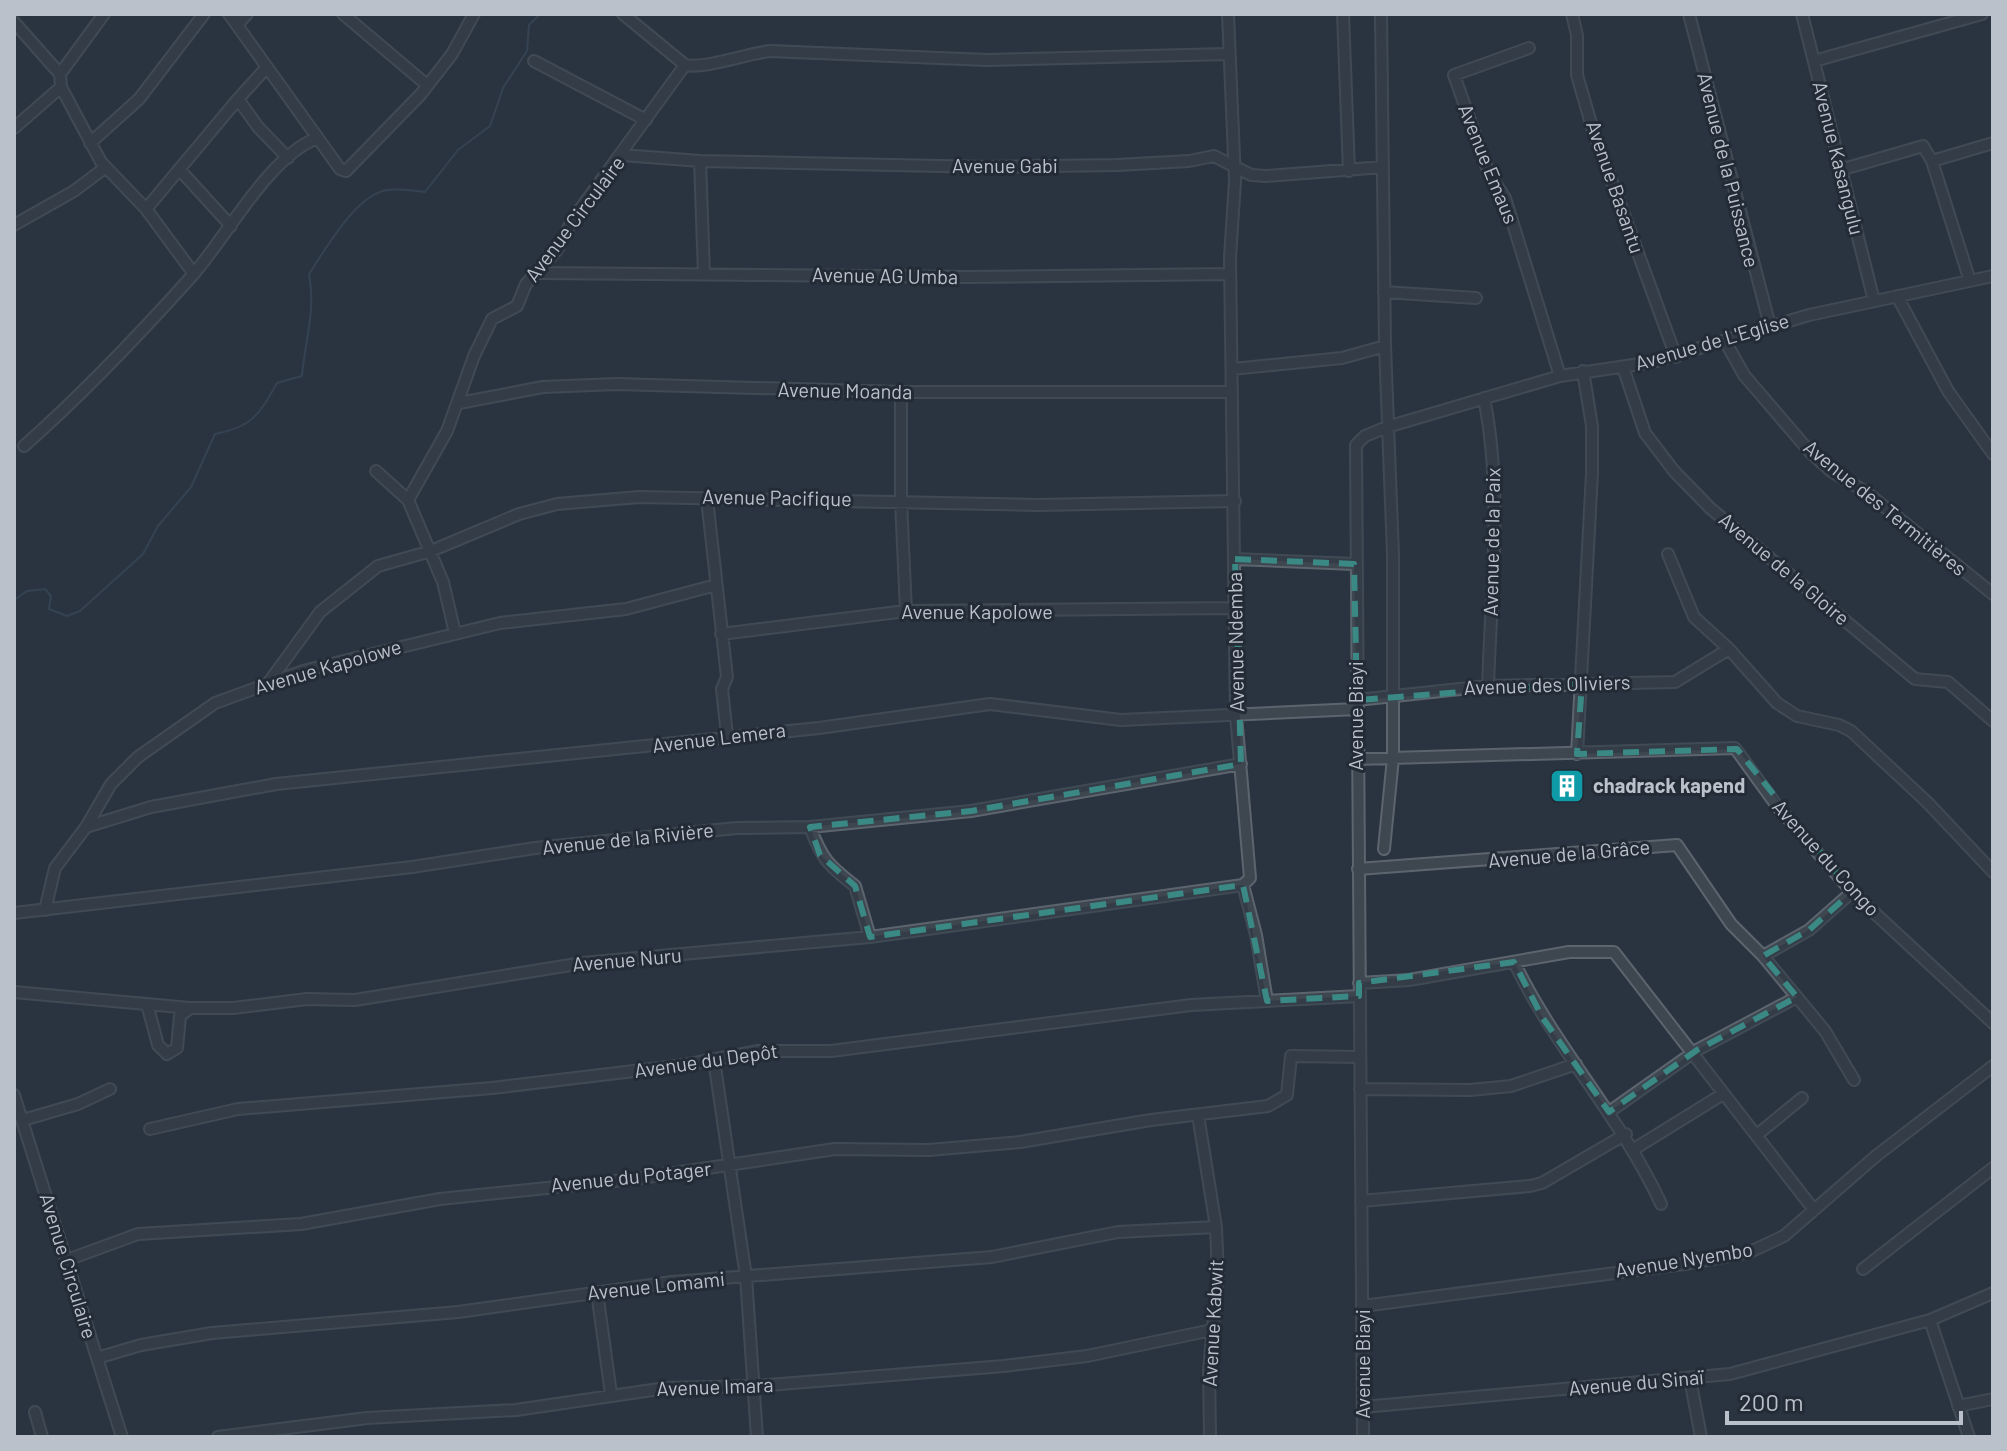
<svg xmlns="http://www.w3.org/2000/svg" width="2007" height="1451" font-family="Barlow,sans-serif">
  <rect width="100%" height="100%" fill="#2a3440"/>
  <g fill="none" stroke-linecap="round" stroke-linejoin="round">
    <path stroke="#425367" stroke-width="2" d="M14,600L27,591L45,589L51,596L49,609L67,616L80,611L143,554L158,526L191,487L215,434C252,427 259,415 277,383L302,376C305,340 316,311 309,274C325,250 357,193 388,190C400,188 413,191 425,192L458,150L490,126L503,88L527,51L529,25L540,14"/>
    <g stroke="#5c646e" stroke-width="14">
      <path id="minor" d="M104,14L60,74L61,87L101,162L146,209L194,274
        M229,14L340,169L346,171L421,94L452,54L474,14
        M343,14L427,85
        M623,14L685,65C705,69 746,54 770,51L987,60L1227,54
        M1228,14L1235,181L1230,257L1236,715L1250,878L1243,885
        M1343,14L1349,171
        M1381,14L1385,346L1393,555V758L1384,849
        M1572,14L1577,35V75L1592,127L1676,357
        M1689,14L1770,326
        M1802,14L1874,301
        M14,22L60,74
        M237,25L247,14
        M1529,48L1454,75L1489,174L1505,198L1560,376
        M534,61L646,120
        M1814,61L1982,14
        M267,67L238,99L258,127L288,158
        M14,128L61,87
        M90,143L139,99L204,14
        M622,155L700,161L987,167L1117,165L1189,161L1214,156L1251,175L1266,176L1383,167
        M700,161L704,274
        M1932,161L1970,281
        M179,169L231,226
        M1840,170L1923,146L1932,161L1993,143
        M146,209L238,99
        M14,225L74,191L106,167
        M540,273L968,277L1230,274
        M1384,292L1476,298
        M1897,296L1948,391L1993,454
        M1725,341L1744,375L1810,452L1831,471L1866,492L1993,594
        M1623,367L1645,433L1674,471L1710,508L1915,679L1948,682L1993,721
        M1232,369L1342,358L1385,346
        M901,392V501L906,611
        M1484,398C1503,492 1491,591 1488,686
        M459,403L543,387L616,384L901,392H1232
        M24,446C84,393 138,336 191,277C227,237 267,158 317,138
        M376,471L408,500L443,582L455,633
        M707,499L727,677L722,689L727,735
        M408,500L447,431L474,356L492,319L517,306L526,284L557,250L573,219L685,65
        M1668,554L1694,617L1729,649L1777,703L1797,716L1839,725L1851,731L1928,803L1993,872
        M1235,559L1354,564
        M721,634L906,611L1234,608
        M269,682L320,612L378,566L431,551L519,514L557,504L639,497L1039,505L1235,501
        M1357,700L1488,686L1675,682L1729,649
        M1577,754L1592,473V426L1583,371
        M1357,759L1735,748L1777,806L1852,892L1993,1023
        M86,827L151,807L276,784L819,728L990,704L1121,720L1357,709
        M810,827C822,859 828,865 855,886L870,937
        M1358,869L1677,845L1731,924L1763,956L1825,1031L1854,1080
        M1243,885L1256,935L1267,1001
        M45,910L55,868L86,827L111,784L138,757L215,703L303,671L500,623L626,609L716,585
        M14,913L412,867L535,848L737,828L810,827L971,811L1241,764
        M1763,956L1809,930L1852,892
        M1514,962C1555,1048 1621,1117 1661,1204
        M1359,983L1409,980L1569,952H1614L1814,1210
        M14,992L190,1008H233L307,999L355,1000L583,963L870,937L1243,885
        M147,1004L158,1045L167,1054L177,1048L180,1016L190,1008
        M714,1060L746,1277L757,1437
        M1360,1089L1470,1090L1511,1086L1576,1064
        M14,1095L122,1437
        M1609,1112L1697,1050L1797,997
        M1198,1115L1216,1227L1218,1276L1209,1370L1210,1437
        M23,1120L78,1104L110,1089
        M150,1129L238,1109L492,1088L684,1065L759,1051H831L1191,1005L1359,996
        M1758,1134L1802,1098
        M1634,1149L1723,1094
        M1361,1201L1530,1186L1542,1183L1626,1134
        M67,1260L138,1234L301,1224L440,1199L634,1179L835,1149L929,1150L1020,1142L1151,1120L1268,1106L1287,1095L1291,1056L1360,1057
        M1863,1269L1993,1168
        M597,1292L611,1394
        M1363,1306L1684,1264L1750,1252L1784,1236L1876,1156L1993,1066
        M1930,1320L1969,1437
        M97,1358L141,1345L212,1333L458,1312L672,1282L992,1257L1118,1232L1216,1227
        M1690,1379L1701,1437
        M1958,1406L1993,1399
        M1363,1407L1730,1374L1930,1320L1993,1293
        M35,1412L42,1437
        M218,1437L367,1418L516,1410L666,1388L755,1386L1004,1366L1087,1356L1212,1330
        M1363,1437L1356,445L1365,436L1387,427L1560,376L1653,362L1809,315L1993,276"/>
    </g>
    <use href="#minor" stroke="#3e4650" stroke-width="10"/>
  </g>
  <path d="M0 0H2007V1451H0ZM1235,559L1354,564L1357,700L1582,683L1577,754L1737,749L1852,892L1809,930L1763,956L1797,997L1697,1050L1609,1112L1542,1017L1514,962L1359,983V996L1267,1001L1243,885L870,937L855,886L820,855L810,827L971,811L1241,764Z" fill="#2a3440" fill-opacity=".55" fill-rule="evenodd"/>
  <path fill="none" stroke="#3a8985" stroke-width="6" stroke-dasharray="16 10" stroke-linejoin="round" d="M1235,559L1354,564L1357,700L1582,683L1577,754L1737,749L1852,892L1809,930L1763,956L1797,997L1697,1050L1609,1112L1542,1017L1514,962L1359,983V996L1267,1001L1243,885L870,937L855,886L820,855L810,827L971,811L1241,764Z"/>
  <defs>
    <g id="building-square" transform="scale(1.8)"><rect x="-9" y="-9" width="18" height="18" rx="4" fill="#0f9aa8" stroke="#222b36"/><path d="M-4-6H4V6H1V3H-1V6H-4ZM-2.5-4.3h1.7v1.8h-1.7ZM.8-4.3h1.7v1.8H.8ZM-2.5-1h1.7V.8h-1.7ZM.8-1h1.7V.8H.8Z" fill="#fff"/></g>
  </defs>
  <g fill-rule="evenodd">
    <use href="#building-square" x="1567" y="786"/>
  </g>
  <g text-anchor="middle" stroke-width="6" stroke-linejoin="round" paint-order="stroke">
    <g font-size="20" fill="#bbc1ca" stroke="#222b36">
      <text transform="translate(1838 158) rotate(76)" y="7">Avenue Kasangulu</text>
      <text transform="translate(1488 164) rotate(68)" y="7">Avenue Emaus</text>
      <text x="1005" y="173">Avenue Gabi</text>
      <text transform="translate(1728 170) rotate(76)" y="7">Avenue de la Puissance</text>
      <text transform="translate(1615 187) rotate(71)" y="7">Avenue Basantu</text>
      <text transform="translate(575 219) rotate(-53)" y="7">Avenue Circulaire</text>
      <text transform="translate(885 276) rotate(1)" y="7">Avenue AG Umba</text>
      <text transform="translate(1712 342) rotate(-16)" y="7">Avenue de L'Eglise</text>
      <text transform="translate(845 391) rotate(1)" y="7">Avenue Moanda</text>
      <text transform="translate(777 498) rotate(1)" y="7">Avenue Pacifique</text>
      <text transform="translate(1885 508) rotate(39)" y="7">Avenue des Termitières</text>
      <text transform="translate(1492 542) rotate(-89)" y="7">Avenue de la Paix</text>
      <text transform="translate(1784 569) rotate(40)" y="7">Avenue de la Gloire</text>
      <text x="977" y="619">Avenue Kapolowe</text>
      <text transform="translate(1236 642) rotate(-91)" y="7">Avenue Ndemba</text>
      <text transform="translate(328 667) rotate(-16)" y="7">Avenue Kapolowe</text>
      <text transform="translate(1547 685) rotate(-2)" y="7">Avenue des Oliviers</text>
      <text transform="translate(1356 716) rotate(-90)" y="7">Avenue Biayi</text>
      <text transform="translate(719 738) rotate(-7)" y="7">Avenue Lemera</text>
      <text transform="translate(628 839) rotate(-6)" y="7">Avenue de la Rivière</text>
      <text transform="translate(1569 854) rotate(-5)" y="7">Avenue de la Grâce</text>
      <text transform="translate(1826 858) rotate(48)" y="7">Avenue du Congo</text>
      <text transform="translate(627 960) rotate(-5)" y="7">Avenue Nuru</text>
      <text transform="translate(706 1061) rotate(-8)" y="7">Avenue du Depôt</text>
      <text transform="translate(631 1177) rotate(-6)" y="7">Avenue du Potager</text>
      <text transform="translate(1684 1260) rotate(-9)" y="7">Avenue Nyembo</text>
      <text transform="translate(68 1266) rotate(73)" y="7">Avenue Circulaire</text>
      <text transform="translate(656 1286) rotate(-6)" y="7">Avenue Lomami</text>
      <text transform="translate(1213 1323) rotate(-87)" y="7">Avenue Kabwit</text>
      <text transform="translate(1363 1364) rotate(-90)" y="7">Avenue Biayi</text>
      <text transform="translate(1636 1383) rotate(-5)" y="7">Avenue du Sinaï</text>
      <text transform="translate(715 1387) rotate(-2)" y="7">Avenue Imara</text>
    </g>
    <g font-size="20" font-weight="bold" fill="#bbc1ca" stroke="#222b36" text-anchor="start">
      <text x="1593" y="793">chadrack kapend</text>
    </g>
  </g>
  <rect width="2007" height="1451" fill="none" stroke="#bbc1ca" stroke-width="32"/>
  <path d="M1727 1411v12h234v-12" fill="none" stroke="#bbc1ca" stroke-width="4"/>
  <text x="1739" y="1411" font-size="24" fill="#bbc1ca" stroke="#222b36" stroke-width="6" paint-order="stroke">200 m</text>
</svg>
